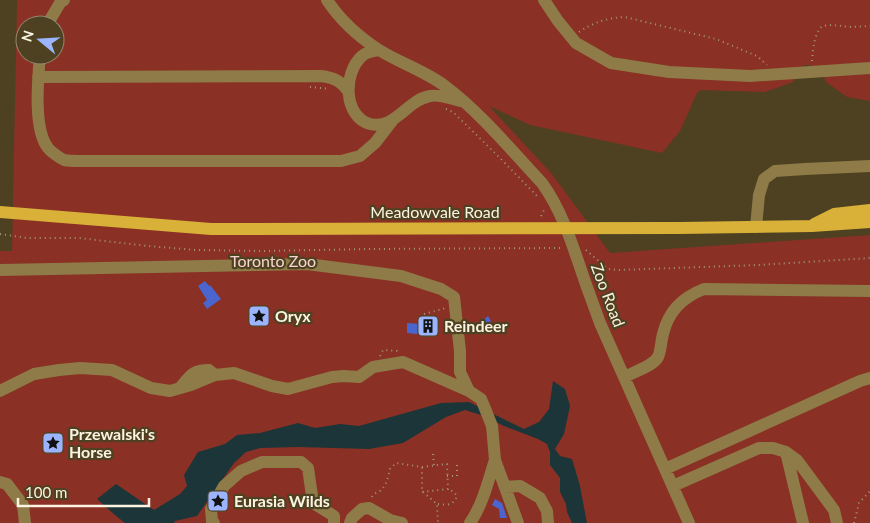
<svg xmlns="http://www.w3.org/2000/svg" width="870" height="523" font-family="Lato,sans-serif">
  <rect width="100%" height="100%" fill="#4d4121"/>
  <path fill="#8a3025" fill-rule="evenodd" d="M17,0H870V101L847,97L826,82L821,69L808,65H804L793,82L765,92L700,90L697,93L680,131L662,153L530,125L489,106L552,174L610,253L870,235V523H0V251H12ZM25,25H55V55H25Z"/>
  <path fill="#1b3539" d="M553,381L565,389L570,406L564,434L555,449L560,456L572,459L580,486L587,523H572L567,512L566,504L560,492V478L550,465V452L547,444L538,439L504,426L484,416L465,410L446,417L403,443L369,449L298,447L260,448L246,452L234,463L197,516L175,521L174,523H125L115,515L97,499L116,484L154,510L180,494L187,486L184,475L198,452L225,444L237,435L260,433L298,423L315,428L340,424L359,426L441,403L469,402L524,429L539,422L549,409Z"/>
  <path fill="#4a65ce" d="M205,281L209,286L210,285L221,299L207,309L203,303L207,300L198,286Z
    M488,316L491,321L476,334L472,329Z
    M428,320L432,328L425,332L416,334L407,333V323L420,324Z
    M495,499L502,503L507,518H500L499,509L492,505Z"/>
  <g fill="none" stroke-linecap="round" stroke-linejoin="round">
    <path stroke="#a1987e" stroke-width="2" stroke-dasharray="1 4" stroke-linecap="butt" d="M579,32C594,22 607,18 625,17L716,39L757,56L767,65
      M812,61C813,48 814,35 822,26L831,25L852,27L870,26
      M310,87L330,89
      M446,109L453,112L499,157L538,197
      M541,216L544,210V207
      M0,234L27,238H79L148,246L196,250L263,251L369,249L562,248
      M586,250L608,269L618,270L758,265L870,258
      M424,314L446,308
      M380,356L383,350L397,351L398,353
      M433,454L434,465
      M447,476H457V461
      M423,492L437,504L438,523
      M372,497L374,494L382,490L387,481L390,469L396,463L422,467L447,464L448,489L422,492V467
      M438,504C447,505 453,506 457,496L454,492L448,489
      M854,523L859,503L870,491"/>
    <path stroke="#8e7b47" stroke-width="12" d="M327,0C340,20 359,37 379,50C400,63 425,71 445,86C482,114 511,150 542,183C565,215 575,254 588,290C592,301 596,312 600,323L689,523
      M544,0L558,21L576,43L611,63L669,72L750,76L870,68
      M47,25L60,3L64,0
      M379,50C373,51 366,52 362,56C343,73 343,116 370,124C395,130 407,100 430,96C440,94 451,99 461,101
      M40,55C38,79 33,129 48,148C51,152 60,158 64,160C69,161 75,161 80,161H341L360,156L375,143L392,121
      M38,77L320,76C333,77 341,81 348,91
      M756,227L759,195L764,179L775,171L805,169L870,166
      M0,270L307,264L401,276L441,289L454,297L460,351V372L469,391L481,399L484,406L492,426L495,460L518,523
      M624,377C634,372 653,366 658,357C661,351 661,341 663,334C668,312 683,297 704,289L870,291
      M180,388C190,376 192,370 209,370L215,375
      M0,391L34,374L59,370L80,368L112,370L151,388L170,391L191,385L215,375L234,373L272,386L288,389L332,377L344,376L359,377L373,367L403,362L469,391
      M786,452L803,523
      M665,469L860,381L870,378
      M0,482L7,484L23,505L25,523
      M673,486L759,448H773L786,452L797,460L834,510L837,523
      M505,487L520,486L540,498L547,511L548,523
      M214,523L212,521L211,509L224,486L241,471L262,462H301L308,468L313,503L334,516V523
      M350,523L352,518L362,509L369,508L390,520L402,523
      M470,523C483,504 488,481 495,460"/>
    <path stroke="#d9b138" stroke-width="12" d="M0,212L211,229L679,228L812,226L870,222
      M814,224L834,214L870,210"/>
  </g>
  <defs>
    <g id="sight-square" transform="scale(1.125)"><rect x="-9" y="-9" width="18" height="18" rx="4" fill="#9cb4fd" stroke="#4d4121"/><path d="M0-6L1.8-2.2L6-1.7L2.9 1.2L3.7 5.4L0 3.3L-3.7 5.4L-2.9 1.2L-6-1.7L-1.8-2.2Z" fill="#111"/></g>
    <g id="building-square" transform="scale(1.125)"><rect x="-9" y="-9" width="18" height="18" rx="4" fill="#9cb4fd" stroke="#4d4121"/><path d="M-4-6H4V6H1V3H-1V6H-4ZM-2.5-4.3h1.7v1.8h-1.7ZM.8-4.3h1.7v1.8H.8ZM-2.5-1h1.7V.8h-1.7ZM.8-1h1.7V.8H.8Z" fill="#111"/></g>
  </defs>
  <g fill-rule="evenodd">
    <use href="#sight-square" x="259" y="316"/>
    <use href="#building-square" x="428" y="326"/>
    <use href="#sight-square" x="53" y="443"/>
    <use href="#sight-square" x="218" y="501"/>
  </g>
  <g text-anchor="middle" stroke-width="4.5" stroke-linejoin="round" paint-order="stroke">
    <g font-size="16" fill="#fbf4e2" stroke="#4d4121">
      <text x="435" y="218">Meadowvale Road</text>
      <text transform="translate(608 295) rotate(69)" y="6">Zoo Road</text>
    </g>
    <g font-size="16" fill="#f7d5cf" stroke="#4d4121">
      <text x="273" y="267">Toronto Zoo</text>
    </g>
    <g font-size="16" font-weight="bold" fill="#fbf4e2" stroke="#4d4121" text-anchor="start">
      <text x="275" y="322">Oryx</text>
      <text x="444" y="332">Reindeer</text>
      <text x="69" y="440">Przewalski's<tspan x="69" dy="18">Horse</tspan></text>
      <text x="234" y="507">Eurasia Wilds</text>
    </g>
  </g>
  <g transform="translate(40 40) rotate(288)"><circle r="24" fill="#4d4121" stroke="#93896e"/>
  <path d="M0-4L9 19L0 12L-9 19Z" fill="#9cb4fd"/>
  <text y="-8" font-size="14" font-weight="bold" text-anchor="middle" fill="#fbf4e2">N</text>
  </g>
  <path d="M18 498v8h131v-8" fill="none" stroke="#fbf4e2" stroke-width="2.5"/>
  <text x="25" y="498" font-size="15" fill="#fbf4e2" stroke="#4d4121" stroke-width="4" paint-order="stroke">100 m</text>
</svg>
